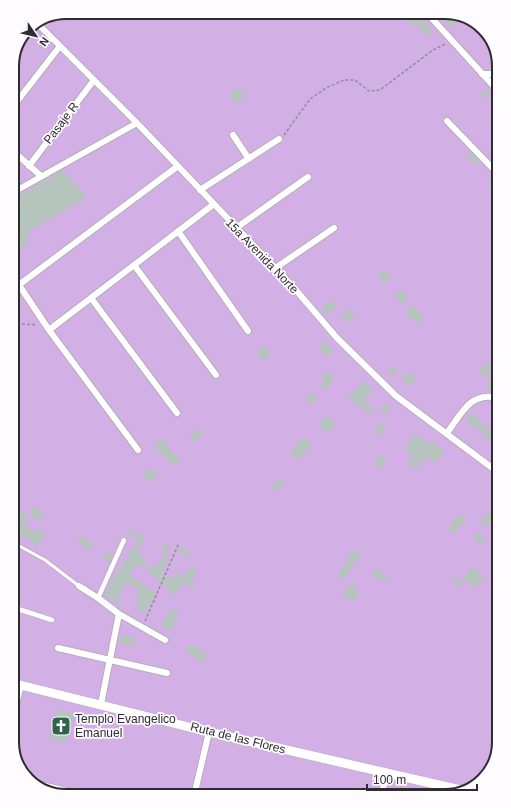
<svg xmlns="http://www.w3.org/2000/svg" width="511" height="808" font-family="Arial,sans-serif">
  <rect width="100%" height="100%" fill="#f4ecf9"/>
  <path fill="#d2afe4" d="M66,12H448L475,21L493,42L499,66V742L492,769L469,790L445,796H63L36,787L18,766L12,742V63L28,28Z"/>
  <path fill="#b5c4bc" d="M413,12L433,31L426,36L415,23L411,26L406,19Z
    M438,12H448L464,17L451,27Z
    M238,88L245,96L236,103L229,95Z
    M486,89L490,94L485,100L480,94Z
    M499,110V132L488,119Z
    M471,153L479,160L474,165L467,157Z
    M63,170L87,197L28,232L26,244L12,254V200Z
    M494,176L499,179V190L496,187L493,190L487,184Z
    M387,270L392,278L382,283L378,275Z
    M401,290L409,296L402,304L395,297Z
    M332,300L337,306L326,315L321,309Z
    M411,305L424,316L417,324L405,313Z
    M494,307L499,309V317L491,315Z
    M348,308L355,315L348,322L341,315Z
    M325,341L333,351L326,357L318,347Z
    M264,346L272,352L265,361L257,356Z
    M484,363L491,366L488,377L480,374Z
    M393,365L398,371L393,376L388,370Z
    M327,371L335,378L326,390L320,385L325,380L322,377Z
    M410,372L416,379L409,386L402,378Z
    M489,378L498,380L495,392L486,389Z
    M365,381L374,391L364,400L373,409L368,414L359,403L356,405L348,397Z
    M310,393L317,397L311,405L305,400Z
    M385,403L391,410L385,414L380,408Z
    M472,412L485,428L488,425L491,429L488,432L495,440L491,443L475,425L472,428L465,418Z
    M327,416L335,423L327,433L319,425Z
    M381,422L386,427L378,436L373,431Z
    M198,428L203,433L194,442L189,437Z
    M416,434L429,444L432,441L444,451L435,463L426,456L416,470L407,463L413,455L404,449Z
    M304,437L312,444L299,460L290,453Z
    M161,439L180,461L175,467L154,447Z
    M381,455L386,461L379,469L373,464Z
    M154,469L158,474L148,482L142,475L148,470L149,472Z
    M279,478L284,483L277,491L272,486Z
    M499,481V493L496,496L491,491Z
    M34,506L40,509L38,512L44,515L40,521L29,515Z
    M493,508L499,514L486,526L480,520Z
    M18,510L29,517L23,524L36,533L38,529L45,533L38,546L30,543L32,540L12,529V524L18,517L14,515Z
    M461,514L467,519L453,533L447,528Z
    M126,530L141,536L143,533L145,534L138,553L146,557L144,568L137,563L129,575L156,594L144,613L136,607L140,601L136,598L140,591L127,582L118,595L123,598L120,603L103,595L138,541L126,532Z
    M478,532L485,538L480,544L473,538Z
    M81,536L93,544L89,550L77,543Z
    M166,543L171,548L166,554L161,550Z
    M182,546L190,554L186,558L178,550Z
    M353,549L361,556L342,579L337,576L351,556L349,554Z
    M106,552L113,556L110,563L102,557Z
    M164,554L170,558L161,572L173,580L177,573L182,577L192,566L198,571L191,579L196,584L191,588L185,581L174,595L165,588L167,586L146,570L151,564L155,567Z
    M471,567L484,577L475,588L463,578Z
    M376,568L388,577L383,582L372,574Z
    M456,577L463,582L460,587L453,583Z
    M352,582L357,585L353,590L359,594L353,601L348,597L346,600L341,597Z
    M172,608L179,612L174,620L176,622L170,631L161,625Z
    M119,635L135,638L133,646L118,642Z
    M191,644L207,655L202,662L186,651Z
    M58,709L74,714L65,743L49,738Z"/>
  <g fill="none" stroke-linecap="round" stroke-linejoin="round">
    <g stroke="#b5adb9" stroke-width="4.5">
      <path id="service" d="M12,542L45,560L79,586"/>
    </g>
    <g stroke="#b5adb9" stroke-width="6">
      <path id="pedestrian" d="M98,598L124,540
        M12,607L52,620"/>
    </g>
    <g stroke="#b5adb9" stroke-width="8">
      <path id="minor" d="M426,12L499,92
        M38,24L137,123L295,289L337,338L396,396L499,473
        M482,74H499
        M12,108L60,46
        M447,121L499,175
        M233,135L249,159
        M12,150L41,176
        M29,166L94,80
        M200,190L279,139
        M12,193L137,123
        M236,228L308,177
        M178,231L248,331
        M134,265L216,375
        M274,269L334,228
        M19,285L49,330L138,450
        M12,290L178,166
        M91,298L177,413
        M49,330L214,204
        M447,433C462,413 470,391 499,398
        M79,586L98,598L119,614L165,640
        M58,648L167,673
        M101,704L119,614
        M12,720L21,685
        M33,783L88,796
        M194,796L209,732
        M381,796L387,774"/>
    </g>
    <g stroke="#b5adb9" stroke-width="10">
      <path id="secondary" d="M12,683L209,732L465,791"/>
    </g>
    <path stroke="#928d96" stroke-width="1.5" stroke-dasharray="3 2" stroke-linecap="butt" d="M284,135L310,99L328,87L344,80H355L369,91L380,90L433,50L445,44
      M12,323L37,325
      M145,621L179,543"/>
    <use href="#service" stroke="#fff" stroke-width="3"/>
    <use href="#pedestrian" stroke="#fff" stroke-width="4.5"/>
    <use href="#minor" stroke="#fff" stroke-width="6"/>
    <use href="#secondary" stroke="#fff" stroke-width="9"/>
  </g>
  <defs>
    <g id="church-square" transform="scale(1)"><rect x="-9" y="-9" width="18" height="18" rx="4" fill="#2d644b" stroke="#fefcff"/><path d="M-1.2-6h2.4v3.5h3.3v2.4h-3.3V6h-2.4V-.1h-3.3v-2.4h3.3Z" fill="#fff"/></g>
  </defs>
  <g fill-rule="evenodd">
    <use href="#church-square" x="61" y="726"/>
  </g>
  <g text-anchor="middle" stroke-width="3.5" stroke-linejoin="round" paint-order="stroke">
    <g font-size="12" fill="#2f2c31" stroke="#fefcff">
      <text transform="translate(61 123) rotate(-53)" y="4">Pasaje R</text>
      <text transform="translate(262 256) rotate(46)" y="4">15a Avenida Norte</text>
      <text transform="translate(238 738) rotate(14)" y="4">Ruta de las Flores</text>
    </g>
    <g font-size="12" fill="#2f2c31" stroke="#fefcff" text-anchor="start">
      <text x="75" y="723">Templo Evangelico<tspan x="75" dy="14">Emanuel</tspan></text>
    </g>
  </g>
  <path d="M0 0H511V808H0ZM66 19H445A47 47 0 0 1 492 66V742A47 47 0 0 1 445 789H66A47 47 0 0 1 19 742V66A47 47 0 0 1 66 19Z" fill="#fefcff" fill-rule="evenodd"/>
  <path fill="none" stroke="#2f2c31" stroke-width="2" d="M66 19H445A47 47 0 0 1 492 66V742A47 47 0 0 1 445 789H66A47 47 0 0 1 19 742V66A47 47 0 0 1 66 19Z"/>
  <g transform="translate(36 36) rotate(125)" stroke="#fefcff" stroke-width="3" paint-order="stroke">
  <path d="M0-3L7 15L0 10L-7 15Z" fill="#2f2c31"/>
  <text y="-6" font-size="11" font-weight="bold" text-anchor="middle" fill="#2f2c31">N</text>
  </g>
  <path d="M367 784v6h110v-6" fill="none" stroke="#2f2c31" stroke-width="2"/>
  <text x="373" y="784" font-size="12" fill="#2f2c31" stroke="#fefcff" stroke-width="3" paint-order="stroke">100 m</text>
</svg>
